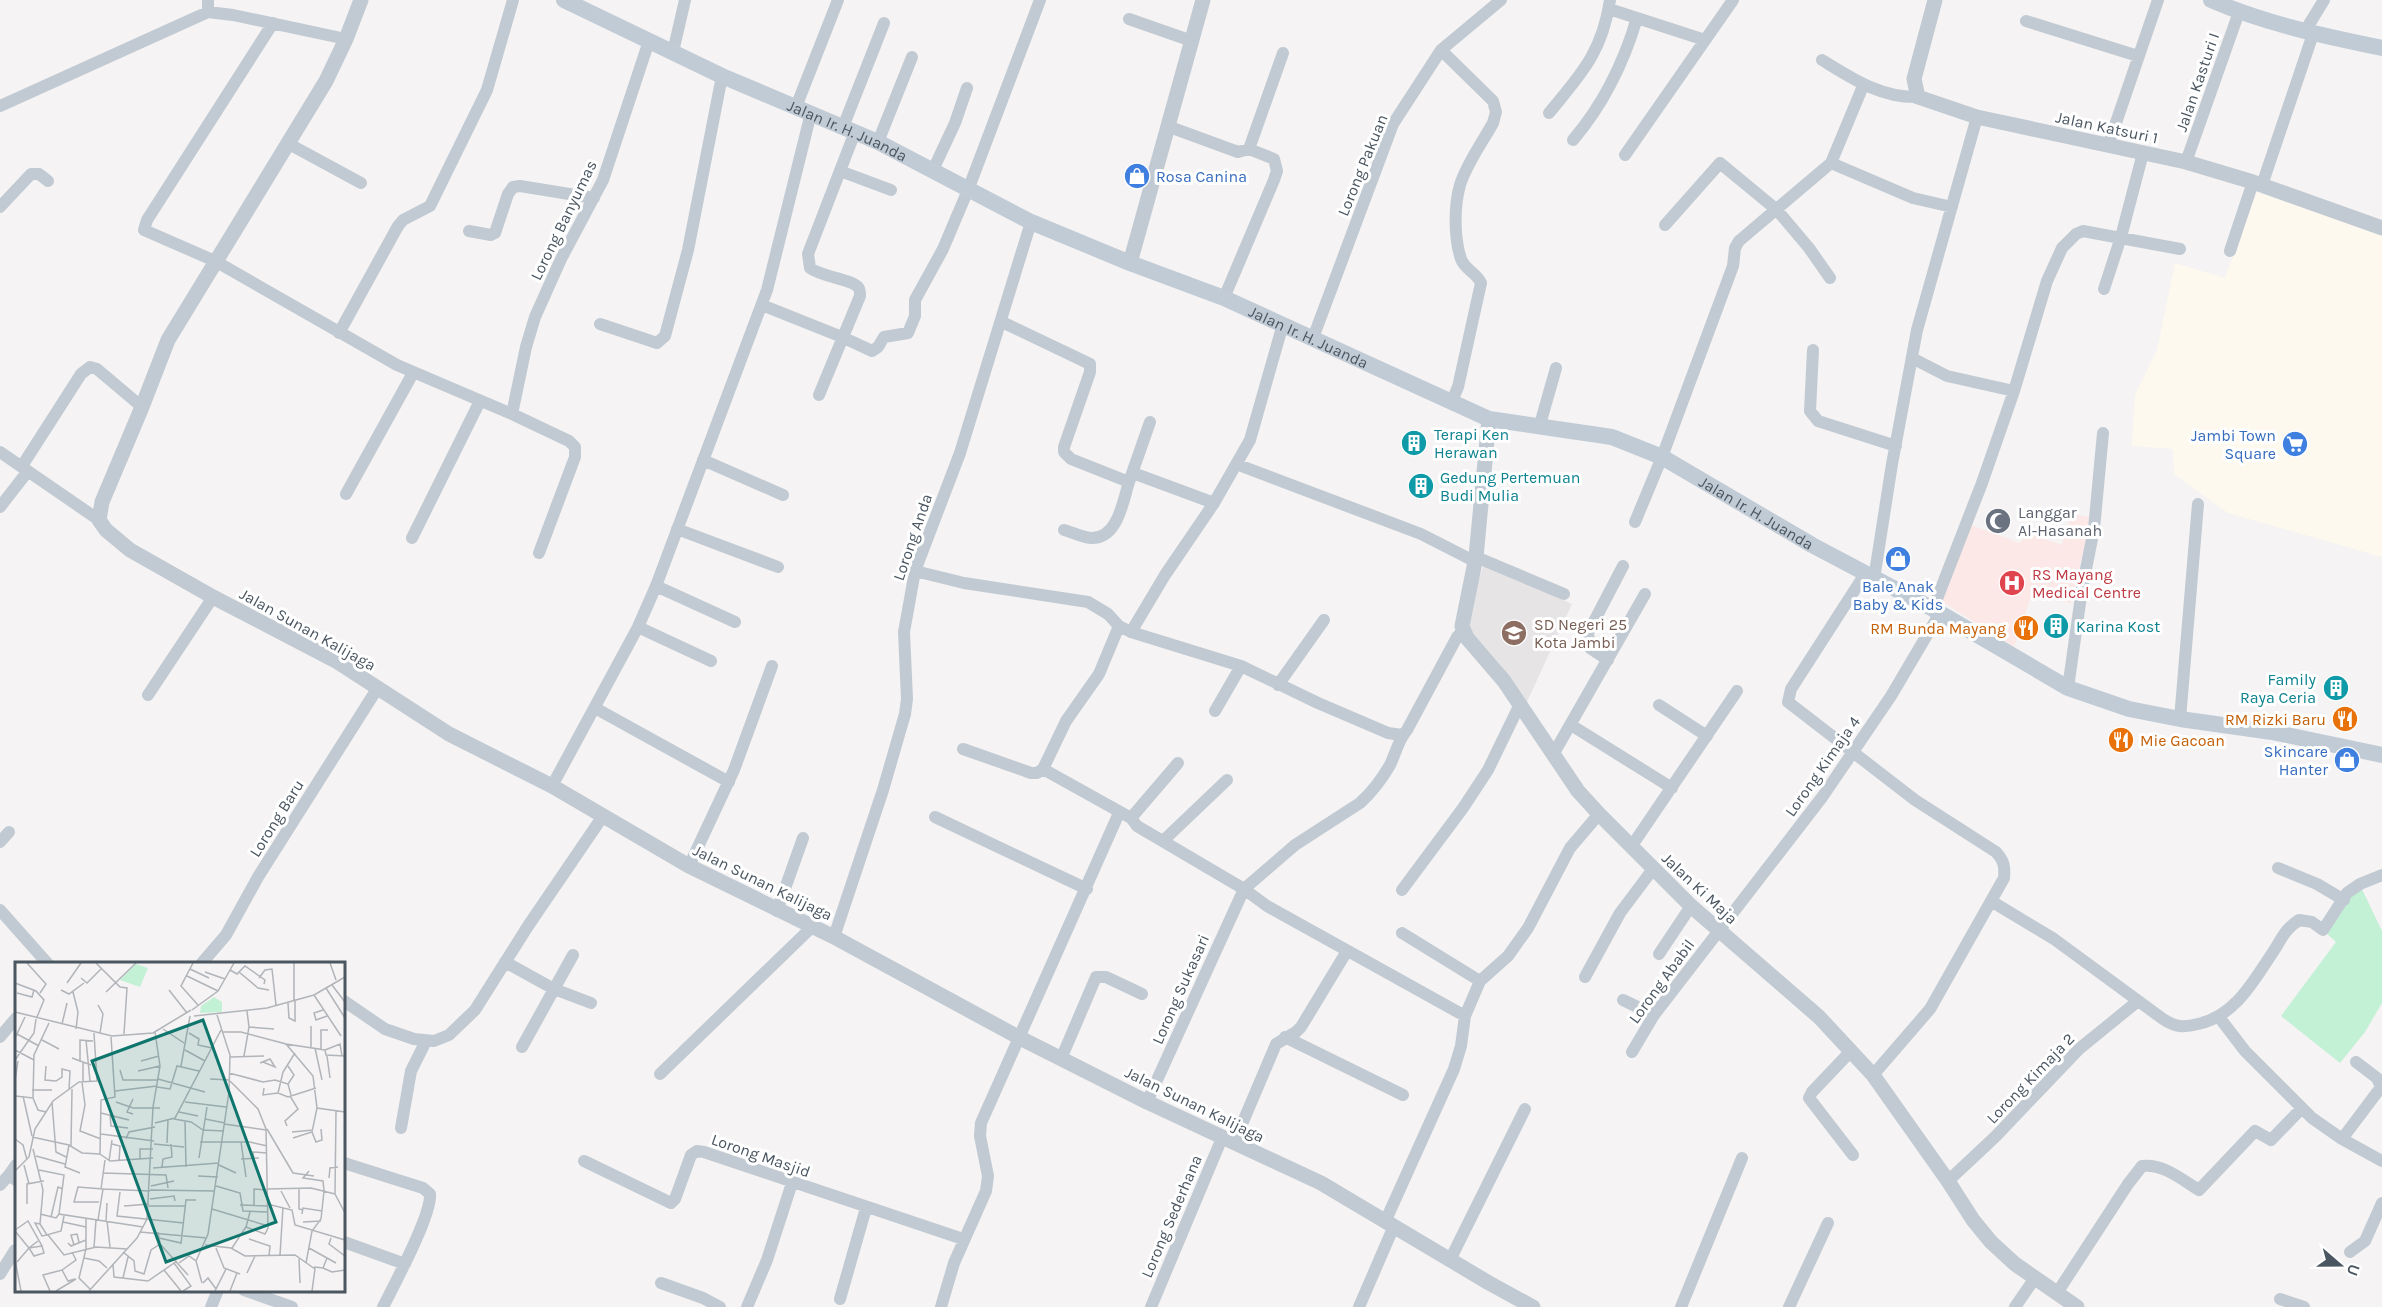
<svg xmlns="http://www.w3.org/2000/svg" width="2382" height="1307" font-family="Karla,sans-serif">
  <rect width="100%" height="100%" fill="#f5f3f3"/>
  <path fill="#fdf9ef" d="M2257,192L2382,235V557L2228,513L2174,474L2173,449L2132,446L2135,395L2157,350L2175,263L2225,278Z"/>
  <path fill="#e6e4e5" d="M1484,563L1572,604L1526,704L1470,637L1467,618Z"/>
  <path fill="#fce8e6" d="M2071,514L2091,517L2071,603L2031,596L2014,647L1941,601L1971,525L2019,543L2030,534L2062,545Z"/>
  <path fill="#c3f1d5" d="M2360,885L2382,931V1003L2365,1032L2340,1063L2281,1016L2336,942L2323,930Z"/>
  <g fill="none" stroke-linecap="round" stroke-linejoin="round">
    <path stroke="#c1cad2" stroke-width="12" d="M208,0V12
      M1637,18L1705,40
      M1129,19L1192,41
      M2026,21L2138,56
      M273,23L147,220L144,230L215,261L397,365L512,414L569,441L575,447V457L539,553
      M2305,31L2324,0
      M1441,50L1493,101L1496,112L1493,123C1482,143 1467,163 1460,185C1454,206 1454,238 1461,259C1465,270 1477,273 1481,283L1458,387L1451,403
      M673,52L685,0
      M1822,60C1853,79 1881,98 1918,97
      M0,106L208,12L233,15L346,39
      M796,107L838,0
      M1549,113C1581,74 1602,53 1610,0
      M1167,126L1238,152L1249,149L1274,159L1277,171L1274,180L1224,298
      M843,127L884,23
      M1573,140C1602,106 1624,62 1637,18L1609,9
      M878,142L912,57
      M289,144L361,183
      M2108,146L2158,0
      M1249,149L1283,53
      M1625,155L1733,0
      M2186,162L2239,12
      M1831,163L1913,198L1952,207
      M933,170L955,123L967,88
      M840,171L891,190
      M2262,185L2313,34
      M0,207L31,174H39L48,181
      M1665,225L1720,163L1777,210L1809,248L1830,278
      M469,231L491,235L495,233L508,194L513,187L520,186L594,198
      M2230,251L2253,182
      M2104,289L2121,237L2143,153
      M762,305L842,337L872,351L878,347L884,337L908,333L915,316V300L943,249L968,190L1040,0
      M1002,322L1090,364V372L1064,447V452L1071,459L1129,482L1150,422
      M600,324L657,343L665,336L688,250L722,76
      M339,333L398,226L403,220L430,206L487,90L513,0
      M1313,338L1393,124L1441,50L1501,0
      M1813,350L1810,411L1818,421L1896,446
      M1912,358L1947,376L2014,391
      M819,395L860,296C860,293 860,289 858,287C851,279 822,277 810,268L808,254L855,132
      M512,414L526,347L535,317L561,259L603,180L649,41
      M1539,428L1556,368
      M0,452L99,520
      M703,460L783,495
      M1236,464L1421,534L1476,562
      M22,466L81,374L90,367L97,369L142,407
      M1133,473L1214,503
      M346,494L413,373
      M0,507L28,471
      M1635,522L1662,457L1733,266L1735,248L1739,241L1831,163L1863,86
      M677,529L778,567
      M1064,530C1072,532 1083,538 1092,538C1118,538 1123,501 1129,482
      M412,538L480,401
      M1476,557L1564,594
      M915,571L964,583L1088,602L1108,614L1119,626L1131,632L1241,666L1318,703L1388,733L1402,735
      M1865,574L1791,689L1788,702L1915,800L1996,852C2004,861 2005,866 2004,878L1930,1009L1873,1075
      M1874,579L1892,464L1917,330L1977,117
      M656,586L735,622
      M1933,609L1982,483L2014,391L2047,281L2062,248L2076,234L2083,231L2180,249
      M638,627L711,661
      M1131,632L1165,575L1214,503L1250,440L1283,324
      M1608,660L1590,648L1588,633L1623,566
      M1278,685L1324,620
      M2068,688L2082,589L2094,529L2103,433
      M148,695L213,597
      M1659,705L1707,736
      M595,708L729,782
      M1215,711L1241,666
      M2180,719L2198,504
      M1571,725L1672,788
      M963,749L1031,773H1037L1043,769L1066,721L1099,674L1119,626
      M1554,753L1645,594
      M1043,769L1131,818L1137,826L1244,889L1267,906L1465,1016
      M552,786L638,627L656,586L767,290L811,113
      M935,817L1087,889
      M1131,818L1178,763
      M1164,840L1227,780
      M0,842L9,832
      M1631,847L1737,691
      M689,866L734,770L772,666
      M2278,868L2317,884L2344,900
      M1402,890L1463,808L1488,770L1520,704
      M1991,901L2054,939L2163,1019C2175,1027 2183,1028 2198,1024C2235,1016 2253,982 2273,952C2283,937 2283,931 2299,920L2312,922L2323,930L2347,893L2360,884L2382,875
      M0,910L48,964
      M777,911L803,838
      M1402,933L1480,981
      M834,937L883,790L905,714L907,699L904,632L915,571L960,453L1031,222
      M1659,954L1691,906
      M505,962L554,989L591,1003
      M201,964L226,935L258,877L377,689
      M1585,977L1620,913L1653,869
      M1623,1000L1654,1015
      M344,1001L385,1029L414,1039L434,1041L449,1035L475,1010L528,926L603,816
      M2219,1017L2245,1051L2312,1118L2342,1139L2382,1161
      M0,1037L16,1018
      M1285,1037L1403,1095
      M522,1047L573,955
      M1851,1051L1812,1092L1809,1098L1853,1155
      M1632,1052L1654,1015L1823,796L1891,696L1940,613
      M1061,1059L1096,977H1106L1142,994
      M660,1074L812,927
      M1147,1102L1244,889L1295,845L1360,803C1372,792 1382,779 1390,765C1396,753 1398,740 1407,730L1457,637L1463,631
      M401,1128L411,1071L426,1041
      M2342,1139L2381,1087L2377,1078L2356,1062
      M1234,1143L1276,1044L1296,1032L1301,1027L1347,951
      M584,1161L671,1203L675,1199L691,1155L697,1151L704,1152L963,1239
      M344,1163L423,1188L430,1194C432,1215 394,1285 383,1307
      M9,1175L16,1165
      M1948,1181L1996,1136L2079,1049L2138,1001
      M0,1185L9,1175L16,1180
      M1385,1222L1454,1069L1461,1046L1465,1016L1480,981L1508,956L1528,928L1570,848L1599,814
      M344,1242L405,1264
      M2350,1252L2365,1241L2382,1203
      M1450,1260L1525,1109
      M0,1274L15,1250
      M661,1283L703,1298L720,1307
      M244,1290L292,1307
      M2057,1293L2128,1184L2142,1166C2163,1163 2182,1180 2199,1190L2255,1131L2271,1140L2302,1108
      M840,1299L866,1208
      M2280,1299L2304,1307
      M211,1307L218,1290
      M747,1307L767,1260L792,1183
      M941,1307L954,1263L986,1191L988,1176L980,1136L981,1123L1119,813
      M1151,1307L1222,1138
      M1359,1307L1394,1226
      M1681,1307L1742,1158
      M1789,1307L1828,1223
      M2015,1307L2035,1278"/>
    <path stroke="#c1cad2" stroke-width="15" d="M361,0L346,39L326,81L168,340L142,407L102,502L99,520L106,530L130,550L213,597L336,661L449,734L552,786L689,866L834,937L1020,1038L1147,1102L1321,1183L1489,1283L1533,1307
      M1935,0L1914,79L1918,97L1977,117L2186,162L2253,182L2382,228
      M1130,263L1203,0
      M1489,419L1476,557L1462,626L1467,638L1504,681L1578,791L1599,814L1691,906L1819,1017L1873,1075L1948,1181L1973,1220L1991,1242L2015,1264L2077,1307"/>
    <g stroke="#c1cbd6" stroke-width="16">
      <path id="s1" d="M564,0L722,76L878,142L1031,222L1130,263L1224,298L1489,419L1612,437L1662,457L1812,545L1933,609L2068,688L2129,709L2180,719L2272,732L2382,755"/>
      <path d="M2211,0C2266,24 2324,36 2382,48"/>
    </g>
  </g>
  <defs>
    <g id="shop-disc" transform="scale(1.35)"><circle r="9.5" fill="#3f7fe0" stroke="#fff"/><path d="M-5-2.5h2.3a2.7 3.5 0 0 1 5.4 0H5L5.5 6h-11ZM-1.5-2.5h3a1.5 2.3 0 0 0-3 0Z" fill="#fff"/></g>
    <g id="building-disc" transform="scale(1.35)"><circle r="9.5" fill="#0f9aa8" stroke="#fff"/><path d="M-4-6H4V6H1V3H-1V6H-4ZM-2.5-4.3h1.7v1.8h-1.7ZM.8-4.3h1.7v1.8H.8ZM-2.5-1h1.7V.8h-1.7ZM.8-1h1.7V.8H.8Z" fill="#fff"/></g>
    <g id="supermarket-disc" transform="scale(1.35)"><circle r="9.5" fill="#3f7fe0" stroke="#fff"/><path d="M-6-5.5h2.5l.6 2H6L4.5 2H-2.5L-4.4-4H-6ZM-1.5 3.2a1.3 1.3 0 1 0 .1 0ZM3 3.2a1.3 1.3 0 1 0 .1 0Z" fill="#fff"/></g>
    <g id="mosque-disc" transform="scale(1.35)"><circle r="9.5" fill="#6b7280" stroke="#fff"/><path d="M3.5-4.9A6 6 0 1 0 3.5 4.9A5 5 0 1 1 3.5-4.9Z" fill="#fff"/></g>
    <g id="hospital-disc" transform="scale(1.35)"><circle r="9.5" fill="#e0444e" stroke="#fff"/><path d="M-5-5h3v3.5h4V-5h3V5h-3V1.5h-4V5h-3Z" fill="#fff"/></g>
    <g id="restaurant-disc" transform="scale(1.35)"><circle r="9.5" fill="#e8710a" stroke="#fff"/><path d="M-5-6h1v4h1v-4h1v4h1v-4h1v5L-1.5 .5V6h-2V.5L-5-1ZM5-6V6H3V1.5H1.5Q1.5-4 5-6Z" fill="#fff"/></g>
    <g id="school-disc" transform="scale(1.35)"><circle r="9.5" fill="#8d6e63" stroke="#fff"/><path d="M0-5L7-2L0 1L-7-2ZM-4 1L0 2.5L4 1V4Q0 6-4 4Z" fill="#fff"/></g>
  </defs>
  <g fill-rule="evenodd">
    <use href="#shop-disc" x="1137" y="176"/>
    <use href="#building-disc" x="1414" y="443"/>
    <use href="#supermarket-disc" x="2295" y="444"/>
    <use href="#building-disc" x="1421" y="486"/>
    <use href="#mosque-disc" x="1998" y="521"/>
    <use href="#shop-disc" x="1898" y="559"/>
    <use href="#hospital-disc" x="2012" y="583"/>
    <use href="#building-disc" x="2056" y="626"/>
    <use href="#restaurant-disc" x="2026" y="628"/>
    <use href="#school-disc" x="1514" y="633"/>
    <use href="#building-disc" x="2336" y="688"/>
    <use href="#restaurant-disc" x="2345" y="719"/>
    <use href="#restaurant-disc" x="2121" y="740"/>
    <use href="#shop-disc" x="2347" y="760"/>
  </g>
  <g text-anchor="middle" stroke-width="6" stroke-linejoin="round" paint-order="stroke">
    <g font-size="16" fill="#4a5661" stroke="#fff">
      <text transform="translate(2197 82) rotate(-71)" y="6">Jalan Kasturi I</text>
      <text transform="translate(2107 127) rotate(12)" y="6">Jalan Katsuri 1</text>
      <text dy="6" stroke="none"><textPath href="#s1" startOffset="312">Jalan Ir. H. Juanda</textPath></text>
      <text transform="translate(1362 165) rotate(-68)" y="6">Lorong Pakuan</text>
      <text transform="translate(563 220) rotate(-64)" y="6">Lorong Banyumas</text>
      <text dy="6" stroke="none"><textPath href="#s1" startOffset="818">Jalan Ir. H. Juanda</textPath></text>
      <text dy="6" stroke="none"><textPath href="#s1" startOffset="1304">Jalan Ir. H. Juanda</textPath></text>
      <text transform="translate(912 537) rotate(-71)" y="6">Lorong Anda</text>
      <text transform="translate(308 629) rotate(29)" y="6">Jalan Sunan Kalijaga</text>
      <text transform="translate(1822 766) rotate(-55)" y="6">Lorong Kimaja 4</text>
      <text transform="translate(276 818) rotate(-58)" y="6">Lorong Baru</text>
      <text transform="translate(763 882) rotate(26)" y="6">Jalan Sunan Kalijaga</text>
      <text transform="translate(1700 888) rotate(43)" y="6">Jalan Ki Maja</text>
      <text transform="translate(1661 981) rotate(-54)" y="6">Lorong Ababil</text>
      <text transform="translate(1180 989) rotate(-66)" y="6">Lorong Sukasari</text>
      <text transform="translate(2030 1078) rotate(-46)" y="6">Lorong Kimaja 2</text>
      <text transform="translate(1195 1104) rotate(26)" y="6">Jalan Sunan Kalijaga</text>
      <text transform="translate(761 1155) rotate(19)" y="6">Lorong Masjid</text>
      <text transform="translate(1171 1216) rotate(-67)" y="6">Lorong Sederhana</text>
    </g>
    <g font-size="16" fill="#366cbe" stroke="#fff" text-anchor="end">
      <text x="1156" y="182" text-anchor="start">Rosa Canina</text>
      <text x="2276" y="441">Jambi Town<tspan x="2276" dy="18">Square</tspan></text>
      <text x="1898" y="592" text-anchor="middle">Bale Anak<tspan x="1898" dy="18">Baby &amp; Kids</tspan></text>
      <text x="2328" y="757">Skincare<tspan x="2328" dy="18">Hanter</tspan></text>
    </g>
    <g font-size="16" fill="#0d838f" stroke="#fff" text-anchor="start">
      <text x="1434" y="440">Terapi Ken<tspan x="1434" dy="18">Herawan</tspan></text>
      <text x="1440" y="483">Gedung Pertemuan<tspan x="1440" dy="18">Budi Mulia</tspan></text>
      <text x="2076" y="632">Karina Kost</text>
      <text x="2316" y="685" text-anchor="end">Family<tspan x="2316" dy="18">Raya Ceria</tspan></text>
    </g>
    <g font-size="16" fill="#5b616d" stroke="#fff" text-anchor="start">
      <text x="2018" y="518">Langgar<tspan x="2018" dy="18">Al-Hasanah</tspan></text>
    </g>
    <g font-size="16" fill="#be3a42" stroke="#fff" text-anchor="start">
      <text x="2032" y="580">RS Mayang<tspan x="2032" dy="18">Medical Centre</tspan></text>
    </g>
    <g font-size="16" fill="#785e54" stroke="#fff" text-anchor="start">
      <text x="1534" y="630">SD Negeri 25<tspan x="1534" dy="18">Kota Jambi</tspan></text>
    </g>
    <g font-size="16" fill="#c56008" stroke="#fff" text-anchor="end">
      <text x="2006" y="634">RM Bunda Mayang</text>
      <text x="2326" y="725">RM Rizki Baru</text>
      <text x="2140" y="746" text-anchor="start">Mie Gacoan</text>
    </g>
  </g>
  <g transform="translate(15 962)">
    <rect width="330" height="330" fill="#f5f3f3"/>
    <path d="M121,2L133,6L125,25L105,18ZM199,35L207,40V50L185,51L186,44Z" fill="#c3f1d5"/>
    <path fill="none" stroke="#b1b4b9" stroke-width="1.5" d="M12,1L31,22L25,31M81,1L105,25L112,26L109,72M178,1L166,24L183,43M279,1V38M315,1L321,18M175,7L194,16M215,8L222,12L230,4L250,18L249,22M190,10L210,17M224,10L243,26L254,28M172,14L203,29M66,16L72,21L87,6M244,16L250,8L257,7L261,43M0,21L21,29L29,38L22,55M52,21L66,1M317,23L330,40M311,26L330,56M46,28L54,32L69,21M154,28L172,51M58,30L63,50L61,67M91,30L121,1M2,31L17,35L19,28M299,33L326,74M273,41L274,56L280,59V39M83,43L88,52L85,71M177,48L203,29L219,1M308,48L299,51L301,58L312,54M0,50L97,74L138,71L176,48M179,54L252,46L299,33L330,15M47,62L52,41M296,64V85M234,65L259,67M148,67L169,81M207,70H226L271,82L298,114L302,146L330,150M174,71L184,77L183,83L197,86M2,72L24,84M0,76L10,55M27,78L44,87M71,78L75,119M271,82L310,88L311,93L330,94M300,86L307,118M306,87V68H313M0,88L19,98M170,88L190,99M310,88L325,82L327,94M280,91L268,110L263,131L273,135L301,126M229,94L234,65L232,49M312,94L315,116M215,95L249,94M57,96L76,103M0,98L19,71L21,57M126,99L144,94M65,100V78L78,79M245,101L255,97L260,105L248,100M31,104L30,118L41,119L47,115V107L55,109L54,128M166,104L175,54M105,108L108,118H143M123,109L145,104M214,111L248,120L260,118L273,122L276,133M143,117L190,130M195,117L215,118M0,118L3,99M215,119L243,147L251,167L253,266L250,272L231,265M67,120L70,143L65,169L86,177M68,120V101M273,122L279,113L273,104M142,125L155,127L162,104L184,109M249,126L248,133L263,131M17,128H37M100,129L142,124M0,134L18,136L19,93L34,61M8,134L17,174M18,136L23,148L31,150M118,137L112,150L118,152M37,140L41,190L51,195M101,140L118,146H145M170,140L211,145M164,150L183,154M86,151L114,158M95,153L96,164L113,166M159,157L176,160L188,168L209,169M190,157L210,161M170,159L171,205M140,161L160,156L206,68M209,162L251,168M272,164L270,159L283,147L275,134M252,167L278,211L299,214M277,170L298,168M297,170L301,180L307,178L306,167M86,172L139,179M17,175L54,183L67,191L85,192M278,176L297,170L302,146M0,177L8,183L12,198M111,177L114,170L140,165M185,180H235L252,184M226,180L231,215M152,181L153,158M97,182L105,184L104,199M139,182L169,185M54,183L50,205L65,211M56,184L57,127M18,187L28,228L25,262L32,273L46,269L49,254M85,192L86,138L100,135L96,75M85,192L95,199L138,196M21,194L50,202M184,196L192,145M125,197V187H138M226,197L244,196M239,197L238,190L252,191M94,199L97,178M9,203L14,222M204,203L221,211M147,205L148,197L157,195L156,182M138,206L204,201M24,208L49,213L44,252L128,265M0,209L14,195L20,167L38,139L64,120L82,119L79,71M88,211L151,213L153,226M183,214L203,215M314,216L315,206L323,205M136,224L159,219M201,224L225,231L228,249L252,250M284,226V247L288,248M86,227L90,198M88,227L135,229M252,227L296,226L320,232M135,228L200,229M266,229L275,246M105,230L102,254L169,261M320,232L321,149M320,232L330,251M135,237L159,234L160,239M12,242V222L29,219M252,242L277,248L280,263L330,278M225,243L253,244M109,244L134,242M134,244H170M239,244V227L252,228M197,247L250,263M25,252L41,256L44,252M287,252L288,246L307,249M36,255L43,225L48,227M71,257V287L64,316L75,327M83,258L88,227L63,225L59,240H84M91,259L92,241M92,259L95,285M48,260L71,265M288,260L306,259M25,262L20,261L27,274L32,273M0,268L13,259L27,284L14,286M0,269L14,286L2,300M125,270L192,276M143,270L145,282L173,313M33,273L49,293L81,285L112,287M144,276L166,281L171,238H181M316,276L314,282L330,294M234,277L255,284L254,294M23,279L14,286L19,294L29,291L27,284M53,281L56,284L71,278M59,283L56,273L62,272L64,280M190,283L216,286L230,294L280,293L300,307L297,329M79,285L81,258M201,286L209,306L225,312M217,286L231,265L235,250M294,286L321,301M108,290L119,299L120,309L129,312L136,288L145,282M265,293L268,245M69,296L84,299L92,306M284,297L285,321M0,298L6,329M181,299L193,272L214,130L215,93L202,53M159,301L176,324L168,329M164,301L174,294L181,299L187,321M291,301L297,269L306,257L309,229L308,219L288,216L294,209M98,302L99,315L133,319L162,299M299,305L308,306L312,296M308,306L317,310L330,308M47,308L61,298L57,290M149,308L166,329M232,311L240,294M108,316L113,295M188,321L193,316L201,327M35,329L28,313L47,308L53,319L60,317M41,329L61,317M74,329L122,276L132,257L138,145L145,104L140,70M200,329L211,307M215,329L222,311"/>
    <path fill="#0f766e" fill-opacity="0.15" stroke="#0f766e" stroke-width="3" d="M188,58L261,260L151,300L77,99Z"/>
    <rect width="330" height="330" fill="none" stroke="#4a5661" stroke-width="3"/>
  </g>
  <g transform="translate(2340 1265) rotate(110)" stroke="#ffffff" stroke-width="4.5" paint-order="stroke">
  <path d="M0-4.5L10 22L0 15L-10 22Z" fill="#4a5661"/>
  <text y="-9" font-size="16" font-weight="bold" text-anchor="middle" fill="#4a5661">U</text>
  </g>
</svg>
